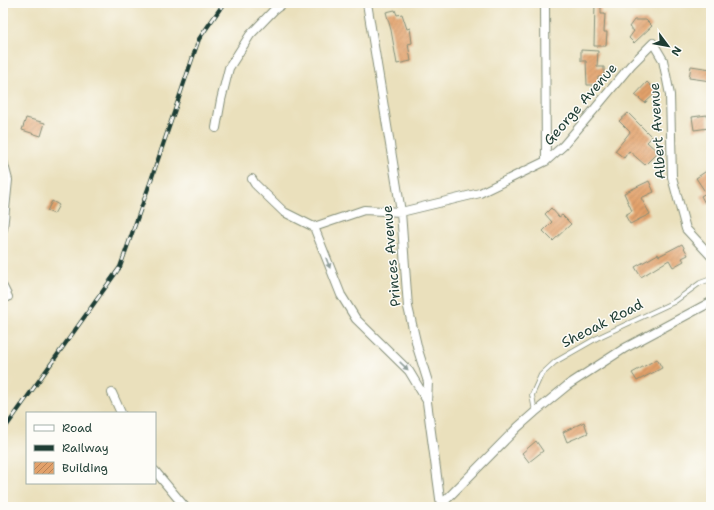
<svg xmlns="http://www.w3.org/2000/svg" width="714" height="510" font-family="'Shantell Sans',sans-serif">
  <defs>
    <pattern id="building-hatch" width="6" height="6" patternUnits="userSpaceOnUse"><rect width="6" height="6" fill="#e2a16a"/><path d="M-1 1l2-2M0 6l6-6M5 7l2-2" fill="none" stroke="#b78458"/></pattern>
  </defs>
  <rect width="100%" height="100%" fill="#fdfcf7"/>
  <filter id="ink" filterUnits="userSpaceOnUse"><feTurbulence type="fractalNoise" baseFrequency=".025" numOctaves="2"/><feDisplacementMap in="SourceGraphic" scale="8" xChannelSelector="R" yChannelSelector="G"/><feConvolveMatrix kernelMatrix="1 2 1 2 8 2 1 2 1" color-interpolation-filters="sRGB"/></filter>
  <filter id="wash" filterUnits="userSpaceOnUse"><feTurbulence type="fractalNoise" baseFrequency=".012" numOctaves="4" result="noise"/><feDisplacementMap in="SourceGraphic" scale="16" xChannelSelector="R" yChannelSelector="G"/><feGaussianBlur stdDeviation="0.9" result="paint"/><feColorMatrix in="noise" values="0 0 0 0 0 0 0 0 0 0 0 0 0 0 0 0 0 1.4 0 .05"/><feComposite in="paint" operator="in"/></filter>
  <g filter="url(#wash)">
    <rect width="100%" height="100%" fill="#eae0bc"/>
    <g id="blocks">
      <path fill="url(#building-hatch)" d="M595,3H601V14H605L604,32H607L606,46H594Z
        M395,10L397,15L402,14L407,29L410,28L412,43L408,44L411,61L397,64L391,30L386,12Z
        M634,20H646L652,26L634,43L629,38L634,31L629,27Z
        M581,50L598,51L597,67H604V77H598V85H587L586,61H581Z
        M691,66L711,69V81L689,78Z
        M647,82L657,92L645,103L635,95Z
        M628,113L652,137L647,142L658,152L645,165L629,151L624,158L615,151L630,132L619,121Z
        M707,115L709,128L694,130L692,117Z
        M26,118L45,123L41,136L22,130Z
        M711,168V202L706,205L701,196L706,193L696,178Z
        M649,181L654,192L641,198L650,214L630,224L625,215L632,211L624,193Z
        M52,201L59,205L54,214L47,211Z
        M551,208L559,217L562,215L571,224L553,241L543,231L552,222L545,214Z
        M682,244L688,255L682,258L684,261L673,267L669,260L641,277L635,267L658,254L659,256Z
        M657,359L662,368L637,381L632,373Z
        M584,422L588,433L567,442L563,432Z
        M536,441L543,451L529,462L522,453Z"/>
    </g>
  </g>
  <g filter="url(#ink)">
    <use href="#blocks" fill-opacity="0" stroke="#848e78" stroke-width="1"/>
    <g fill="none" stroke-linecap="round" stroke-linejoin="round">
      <g stroke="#848e78" stroke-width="5.5">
        <path id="lane" d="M535,412L532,395L541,375L555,362L597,338L674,302L700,283L711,279"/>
      </g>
      <g stroke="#848e78" stroke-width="10">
        <path id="street" d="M367,3L401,212L408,307L418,350L428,382L427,402L441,506
          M545,3L546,161
          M216,128L221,100L229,68L250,35L274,10L284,3
          M3,161L8,180L3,229
          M252,179L255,184L284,212L314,227
          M314,227L364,210L401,212L480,193L546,161L563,146L593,111L631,65L653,43L663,60L670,95L672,177L686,229L711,256
          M314,227L341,295L356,319L409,371L427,401
          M3,287L8,297
          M112,393L121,413
          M155,471L185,507
          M439,507L518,427L535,412L568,385L625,348L711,302"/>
      </g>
      <use href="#lane" stroke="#fff" stroke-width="4"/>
      <use href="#street" stroke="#fff" stroke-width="8"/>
      <g stroke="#1f3d34" stroke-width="4">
        <path id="rail" d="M3,431L120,267L150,183L199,39L224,3"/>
      </g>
      <use href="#rail" stroke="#fdfcf7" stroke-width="2.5" stroke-dasharray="8" stroke-linecap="butt"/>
    </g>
    <defs><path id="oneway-solid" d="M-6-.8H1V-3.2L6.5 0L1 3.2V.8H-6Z"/></defs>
    <g fill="#8f9e9a">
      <use href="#oneway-solid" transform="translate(328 263) rotate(69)"/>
      <use href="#oneway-solid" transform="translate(404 366) rotate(44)"/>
    </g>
  </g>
  <g text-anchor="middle" stroke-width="3" stroke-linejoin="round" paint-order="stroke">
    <g font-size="14" fill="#1f3d34" stroke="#fdfcf7">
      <text transform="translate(580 104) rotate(-49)" y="5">George Avenue</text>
      <text transform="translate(657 131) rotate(-94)" y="5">Albert Avenue</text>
      <text transform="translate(391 256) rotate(-95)" y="5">Princes Avenue</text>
      <text transform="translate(602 323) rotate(-27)" y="5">Sheoak Road</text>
    </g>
  </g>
  <rect width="714" height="510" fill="none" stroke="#fdfcf7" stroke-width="16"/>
  <rect x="26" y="412" width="130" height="72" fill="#fdfcf7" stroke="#a4b0a9"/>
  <rect x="34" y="425" width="20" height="6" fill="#ffffff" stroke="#a4b0a9"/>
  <text x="62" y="432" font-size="12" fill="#1f3d34">Road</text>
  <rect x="34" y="445" width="20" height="6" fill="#1f3d34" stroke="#a4b0a9"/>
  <text x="62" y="452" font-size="12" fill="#1f3d34">Railway</text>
  <rect x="34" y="462" width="20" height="12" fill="url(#building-hatch)" stroke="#a4b0a9"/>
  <text x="62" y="472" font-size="12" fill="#1f3d34">Building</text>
  <g transform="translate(668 46) rotate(122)" stroke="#fdfcf7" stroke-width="3" paint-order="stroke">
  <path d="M0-3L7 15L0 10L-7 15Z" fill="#1f3d34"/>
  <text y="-6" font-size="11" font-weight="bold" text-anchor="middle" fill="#1f3d34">N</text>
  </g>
</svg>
